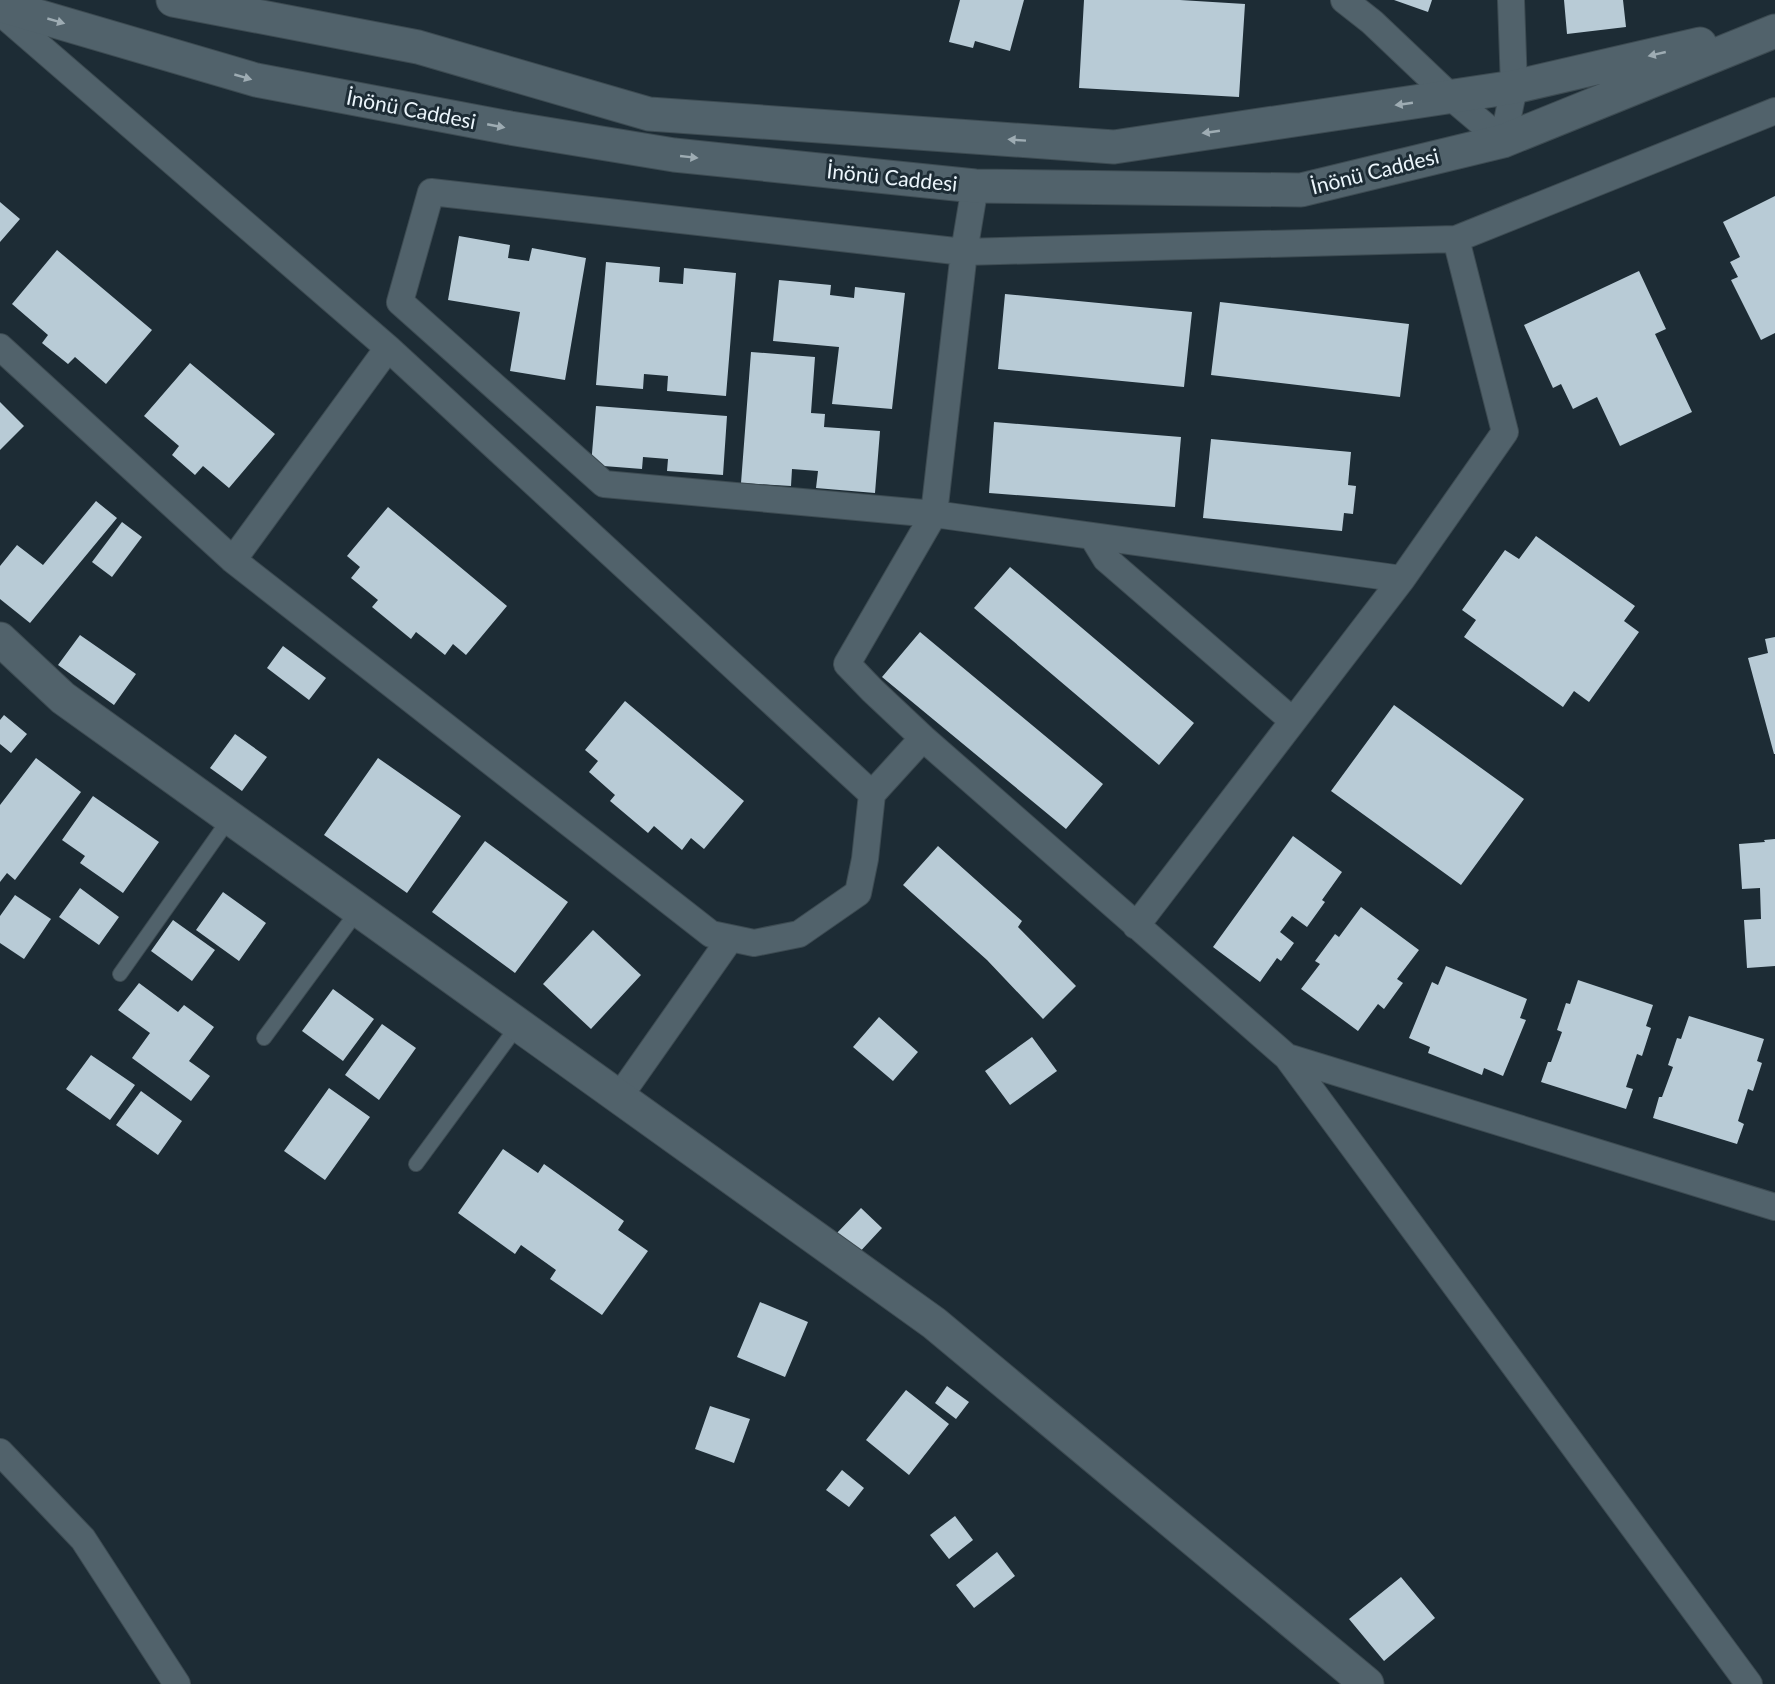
<svg xmlns="http://www.w3.org/2000/svg" width="1775" height="1684" font-family="Lato,sans-serif">
  <rect width="100%" height="100%" fill="#1d2c35"/>
  <path fill="#b8cbd6" d="M960,0H1024L1010,51L975,41L973,48L949,42Z
    M1084,0H1180L1245,4L1239,97L1079,88Z
    M1394,0H1432L1428,12Z
    M1564,0H1623L1626,27L1567,34Z
    M1775,196V333L1761,340L1731,280L1738,277L1730,262L1740,257L1723,222Z
    M0,202L20,219L0,242Z
    M459,236L510,245L508,258L529,261L532,248L586,258L565,380L510,371L520,312L448,300Z
    M57,250L152,330L106,384L75,357L68,364L42,343L48,335L12,304Z
    M606,262L660,267L659,282L683,284L684,268L736,273L726,396L667,391L668,376L644,374L643,389L596,385Z
    M1639,271L1666,329L1655,334L1692,412L1620,446L1597,397L1573,409L1561,384L1553,388L1524,325Z
    M779,280L831,285L830,295L854,298L855,287L905,293L892,409L832,404L839,347L773,341Z
    M1005,294L1192,312L1184,387L998,369Z
    M1220,302L1409,324L1400,397L1211,375Z
    M751,352L815,357L811,413L825,414L824,427L880,431L875,493L816,488L818,471L792,469L791,486L741,483Z
    M190,363L275,434L229,488L203,466L195,475L172,455L179,446L144,416Z
    M0,402L24,426L0,450Z
    M596,406L727,416L723,475L667,471L668,459L643,457L642,469L591,465Z
    M994,422L1181,437L1175,507L989,493Z
    M1211,439L1351,452L1348,485L1356,486L1353,514L1344,513L1342,531L1203,518Z
    M96,501L117,518L30,623L0,599V566L17,545L43,565Z
    M388,507L507,606L466,655L453,644L445,655L416,632L411,639L372,607L378,600L351,578L360,567L347,556Z
    M122,522L142,537L112,577L92,562Z
    M1536,536L1635,606L1624,621L1639,632L1589,702L1574,691L1563,707L1464,637L1476,620L1462,610L1505,550L1519,559Z
    M1010,567L1194,723L1159,765L974,608Z
    M920,632L1103,784L1066,829L882,677Z
    M80,635L136,674L114,705L58,665Z
    M1775,637V754H1774L1748,658L1768,653L1765,639Z
    M283,646L326,678L309,700L267,668Z
    M625,701L744,801L704,849L691,838L682,850L654,826L648,833L610,801L615,795L589,772L598,761L585,750Z
    M1394,705L1524,799L1461,885L1331,791Z
    M4,715L27,734L11,753L0,744V720Z
    M235,734L267,757L242,791L210,768Z
    M36,758L81,792L15,880L7,873L0,882V805Z
    M378,758L461,816L407,893L324,835Z
    M93,796L159,842L123,893L80,863L85,856L62,840Z
    M1293,836L1342,872L1322,900L1325,902L1307,927L1292,916L1280,932L1294,943L1281,961L1277,958L1260,982L1213,947Z
    M1775,839V966L1747,968L1744,920L1761,919L1760,888L1742,889L1739,844L1765,842L1764,840Z
    M485,841L568,902L515,973L432,912Z
    M938,846L1022,921L1018,927L1076,986L1043,1019L987,960L903,885Z
    M80,888L119,917L99,945L59,917Z
    M223,892L266,923L239,961L196,930Z
    M15,895L51,919L24,959L0,943V916Z
    M1361,907L1419,950L1397,979L1403,983L1384,1009L1378,1004L1358,1031L1301,989L1320,964L1315,961L1335,934L1339,937Z
    M173,920L215,950L192,981L151,951Z
    M593,930L641,975L591,1029L543,984Z
    M1446,966L1527,999L1520,1018L1526,1020L1503,1076L1484,1068L1482,1075L1428,1053L1430,1047L1409,1038L1432,982L1438,985Z
    M1578,980L1653,1005L1646,1026L1651,1028L1642,1056L1637,1054L1626,1087L1633,1089L1626,1109L1541,1082L1548,1062H1551L1562,1032L1557,1030L1566,1003L1570,1004Z
    M139,983L178,1012L184,1005L214,1027L189,1061L210,1076L191,1101L132,1058L150,1033L118,1010Z
    M333,989L374,1019L343,1061L302,1031Z
    M1689,1016L1764,1039L1757,1061L1762,1063L1753,1091L1748,1089L1738,1121L1744,1124L1737,1144L1653,1118L1659,1097H1662L1673,1067L1668,1065L1677,1038L1681,1039Z
    M879,1017L918,1052L893,1081L853,1047Z
    M382,1024L416,1048L379,1100L345,1075Z
    M1032,1037L1057,1071L1010,1105L985,1071Z
    M91,1055L135,1085L110,1120L66,1089Z
    M329,1088L370,1117L325,1180L284,1151Z
    M141,1091L182,1121L158,1155L116,1125Z
    M503,1149L538,1173L544,1164L624,1221L618,1230L648,1251L602,1315L550,1279L556,1270L521,1245L515,1254L458,1213Z
    M861,1208L882,1228L856,1256L835,1235Z
    M760,1302L808,1322L785,1377L737,1357Z
    M947,1386L969,1402L956,1419L935,1403Z
    M906,1390L949,1424L909,1475L866,1440Z
    M710,1406L750,1419L734,1463L695,1449Z
    M842,1470L864,1488L849,1507L826,1490Z
    M955,1516L973,1540L949,1559L930,1535Z
    M997,1552L1015,1576L974,1608L956,1585Z
    M1401,1577L1435,1618L1384,1661L1349,1619Z"/>
  <g fill="none" stroke-linecap="round" stroke-linejoin="round">
    <g stroke="#3d4b52" stroke-width="16">
      <path id="lane" d="M120,974L230,818
        M264,1038L359,909
        M416,1164L519,1024"/>
    </g>
    <g stroke="#3d4b52" stroke-width="28">
      <path id="street" d="M1344,0L1372,22L1451,97L1503,141L1514,87L1511,0
        M0,12L388,348L872,794L865,859L858,893L799,934L754,943L711,934L233,560L0,347
        M975,186L964,252L934,514L847,664L872,690L923,738L1287,1057L1775,1207
        M1092,536L1106,559L1293,721
        M233,560L388,348
        M1402,579L934,514L604,484L400,302L431,192L964,252L1456,239L1775,111
        M872,794L923,738
        M1136,926L1402,579L1505,432L1456,239
        M1287,1057L1749,1684
        M619,1097L730,939
        M0,1452L83,1539L177,1684"/>
    </g>
    <g stroke="#3d4b52" stroke-width="35">
      <path id="secondary" d="M173,0L418,47L649,114L1114,147L1514,87L1700,44
        M0,5L256,80L510,128L674,155L975,186L1301,190L1503,141L1775,31
        M0,639L63,698L934,1323L1367,1684"/>
    </g>
    <use href="#lane" stroke="#51626b" stroke-width="14"/>
    <use href="#street" stroke="#51626b" stroke-width="26"/>
    <use href="#secondary" stroke="#51626b" stroke-width="33"/>
  </g>
  <defs><path id="oneway-solid" d="M-6-.8H1V-3.2L6.5 0L1 3.2V.8H-6Z" transform="scale(1.5)"/></defs>
  <g fill="#9eacb3">
    <use href="#oneway-solid" transform="translate(56 21) rotate(16)"/>
    <use href="#oneway-solid" transform="translate(1657 54) rotate(167)"/>
    <use href="#oneway-solid" transform="translate(243 77) rotate(16)"/>
    <use href="#oneway-solid" transform="translate(1404 104) rotate(172)"/>
    <use href="#oneway-solid" transform="translate(496 126) rotate(11)"/>
    <use href="#oneway-solid" transform="translate(1211 132) rotate(172)"/>
    <use href="#oneway-solid" transform="translate(1017 140) rotate(-176)"/>
    <use href="#oneway-solid" transform="translate(689 157) rotate(6)"/>
  </g>
  <g text-anchor="middle" stroke-width="6" stroke-linejoin="round" paint-order="stroke">
    <g font-size="21" fill="#ebf5fb" stroke="#1d2c35">
      <text transform="translate(411 110) rotate(11)" y="7">İnönü Caddesi</text>
      <text transform="translate(1375 172) rotate(-14)" y="7">İnönü Caddesi</text>
      <text transform="translate(892 178) rotate(6)" y="7">İnönü Caddesi</text>
    </g>
  </g>
</svg>
